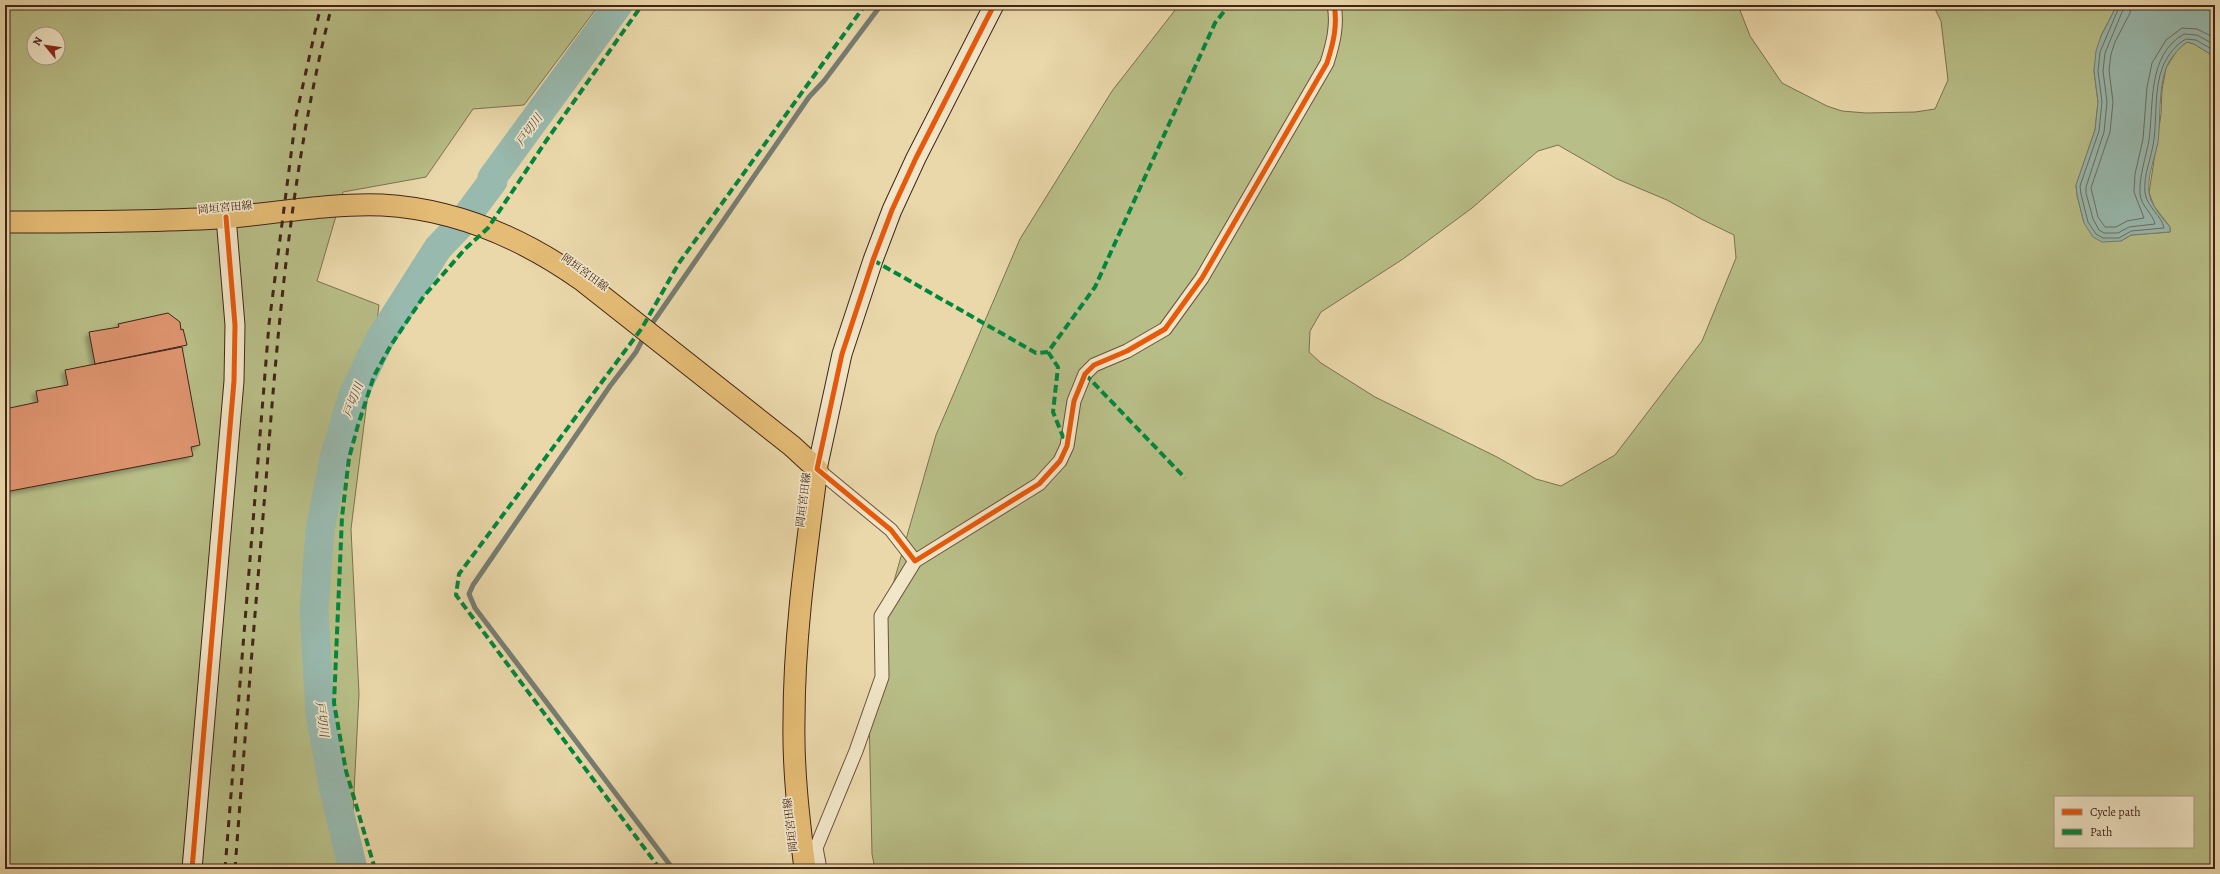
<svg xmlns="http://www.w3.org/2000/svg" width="2220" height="874" font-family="Alegreya,'Noto Serif JP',serif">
  <defs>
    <filter id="shadow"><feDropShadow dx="-3.5" dy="3.5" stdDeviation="2" flood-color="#0004"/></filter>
  </defs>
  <rect width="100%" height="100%" fill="#ead8aa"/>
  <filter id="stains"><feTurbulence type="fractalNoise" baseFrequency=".005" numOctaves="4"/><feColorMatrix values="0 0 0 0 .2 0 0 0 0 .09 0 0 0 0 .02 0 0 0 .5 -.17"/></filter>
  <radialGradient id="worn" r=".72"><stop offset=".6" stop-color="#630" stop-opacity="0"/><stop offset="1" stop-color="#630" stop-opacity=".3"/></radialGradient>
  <path fill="#b8be87" stroke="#7d7150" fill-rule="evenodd" d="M5,5H599L524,105L473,109L426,177L343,192L317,281L379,305L351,529L359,694L351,851L347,869H5ZM34,34H58V58H34Z
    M1179,5H1738L1750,36L1782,83L1827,106L1842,111L1866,113L1915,112L1935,109L1948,80L1941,21L1933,5H2117L2101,36L2094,71L2098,102L2095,130L2076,186L2077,195L2084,223L2121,241L2131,235L2170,232V227L2154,206L2149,193L2161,114L2162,90L2166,68L2178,49L2187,42L2194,44L2215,57V869H875L872,854L869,711L892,588L936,435L1020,239L1112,91ZM1558,145L1617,179L1667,200L1703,220L1734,235L1736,258L1702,341L1615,455L1561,486L1536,479L1497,457L1375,397L1321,363L1309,352L1310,331L1321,312L1403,259L1472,208L1538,151ZM2055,797H2193V847H2055Z"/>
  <path fill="#98b9ae" stroke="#767d72" d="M2117,5H2215V57L2194,44L2187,42C2178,49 2171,57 2166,68C2158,91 2161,118 2158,142C2155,158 2147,176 2149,193C2151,205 2162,218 2170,227V232L2131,235L2121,241L2102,242L2093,237L2084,223L2077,195L2076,185L2095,130L2098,102L2094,71L2096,51L2101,36Z"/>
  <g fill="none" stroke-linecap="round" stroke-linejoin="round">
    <path stroke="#6d6e63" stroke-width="1" d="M2120,5L2100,52L2098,71L2102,102L2099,131L2080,186L2081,194L2088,222L2096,234L2103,238H2119L2131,231L2164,228C2162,216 2147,207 2145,193C2143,175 2152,157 2154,139C2157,116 2154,88 2163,66C2168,55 2175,45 2186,39L2196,40L2215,51
      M2125,5L2105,53L2103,71L2107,102L2104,132L2086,187V193L2093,219L2099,230L2104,233H2118L2129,227L2155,224C2153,214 2141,206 2140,194C2139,176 2146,157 2149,140C2154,104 2147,55 2184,34L2197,35L2215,45
      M2131,5L2130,13L2115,42L2111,54L2109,70L2113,102L2110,132L2091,188L2098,217L2105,227H2116L2127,221L2144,218L2134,192L2135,174L2143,139L2147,87L2152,63L2166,40L2182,28L2197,29L2215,38"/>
    <path stroke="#767d72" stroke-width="5" d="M649,328L809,97L824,81L881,5
      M645,335L636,352L610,386L473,585L469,594L475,608L673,869"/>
    <path stroke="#98b9ae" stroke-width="29" d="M353,869L333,786L320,713L314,610L320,530L334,458L353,395L380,339L438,248L460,225L493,181L492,178L618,5"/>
  </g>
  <path fill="#dc936e" stroke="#422418" filter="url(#shadow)" d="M168,313L180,322L181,330L183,329L187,345L95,364L89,332L119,327L118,324Z
    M182,347L200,445L191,447L193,456L5,492V409L38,402L36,391L68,385L65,370Z"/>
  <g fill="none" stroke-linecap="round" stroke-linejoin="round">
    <g stroke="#6c513c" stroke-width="15">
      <path id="street" d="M817,469L891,530L915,561L1039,484L1060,461L1067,446L1074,401L1085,374L1094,365L1127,351L1165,329L1202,278L1327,63C1333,44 1338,25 1334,5
        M820,869L816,848L856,751L882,677L881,616L915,561"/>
    </g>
    <g stroke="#422418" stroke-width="21">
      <path id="secondary" d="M817,469L842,354L873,260L892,210L916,158L994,5
        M192,869L234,381L235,325L226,217"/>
    </g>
    <g stroke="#422418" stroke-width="23">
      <path id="primary" d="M5,222C77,222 148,222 219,218C273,214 328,203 382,205C455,209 524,239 583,281L792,446L817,469C806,553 794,636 794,721C793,771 799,820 805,869"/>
    </g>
    <use href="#street" stroke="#f1e6c8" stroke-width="13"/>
    <use href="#secondary" stroke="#f1e6c8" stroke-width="19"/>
    <use href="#primary" stroke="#e5bc75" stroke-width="21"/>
    <path stroke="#422418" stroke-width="3" stroke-dasharray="7 7" stroke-linecap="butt" d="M225,869L269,324L296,116L321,5
      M235,869C245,735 256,602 267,468C279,312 293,157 332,5"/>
    <path stroke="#00873e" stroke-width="4" stroke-dasharray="8 4" stroke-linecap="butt" d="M873,260L1036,353L1048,352L1095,287L1215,23L1229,5
      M1048,352L1058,367L1053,412L1066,444
      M1085,374L1185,478
      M375,869L346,771L334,703L342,517L349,458L358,425L374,376L391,345L424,296L465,249L488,228L546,141L642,5
      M660,869L456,595L459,574L642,328L679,263L865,5"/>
    <g stroke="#f1e6c8" stroke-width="8">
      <path id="cycleway" d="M994,5L916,158L892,210L873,260L842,354L817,469L891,530L915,561L1039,484L1060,461L1067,446L1074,401L1085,374L1094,365L1127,351L1165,329L1202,278L1327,63C1333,44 1338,25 1334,5
        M192,869L234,381L235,325L226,217"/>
    </g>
    <use href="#cycleway" stroke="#e8590c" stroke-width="5"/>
  </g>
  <g text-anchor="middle" stroke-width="3.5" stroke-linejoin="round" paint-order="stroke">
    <g font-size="11" fill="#422418" stroke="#f1e6c8">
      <text transform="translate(225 207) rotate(-5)" y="4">岡垣宮田線</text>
      <text transform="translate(585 272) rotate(36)" y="4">岡垣宮田線</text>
      <text transform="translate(803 500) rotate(-83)" y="4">岡垣宮田線</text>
      <text transform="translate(790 825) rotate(-97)" y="4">岡垣宮田線</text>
    </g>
    <g font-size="12" font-style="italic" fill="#58493e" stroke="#f1e6c8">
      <text transform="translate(529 130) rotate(-54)" y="4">戸切川</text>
      <text transform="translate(353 400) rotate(-69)" y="4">戸切川</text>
      <text transform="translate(322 719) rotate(82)" y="4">戸切川</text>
    </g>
  </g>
  <rect width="2220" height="874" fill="none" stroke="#ead8aa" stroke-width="20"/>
  <rect x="6" y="6" width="2208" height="862" fill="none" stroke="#422418" stroke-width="2"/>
  <rect x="10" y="10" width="2200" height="854" fill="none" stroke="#422418"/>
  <rect x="2054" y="796" width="140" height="52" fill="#f1e6c8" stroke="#ab9882"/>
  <rect x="2062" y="809" width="20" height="6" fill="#e8590c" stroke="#ab9882"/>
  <text x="2090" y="816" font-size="12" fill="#422418">Cycle path</text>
  <rect x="2062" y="829" width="20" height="6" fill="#00873e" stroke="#ab9882"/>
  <text x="2090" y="836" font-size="12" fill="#422418">Path</text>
  <g transform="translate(46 46) rotate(299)"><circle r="19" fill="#f1e6c8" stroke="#ab9882"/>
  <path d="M0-3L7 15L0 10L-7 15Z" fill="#8f2418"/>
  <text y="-6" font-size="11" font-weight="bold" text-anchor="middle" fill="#422418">N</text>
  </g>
  <rect width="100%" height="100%" filter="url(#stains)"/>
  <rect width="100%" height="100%" fill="url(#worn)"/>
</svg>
